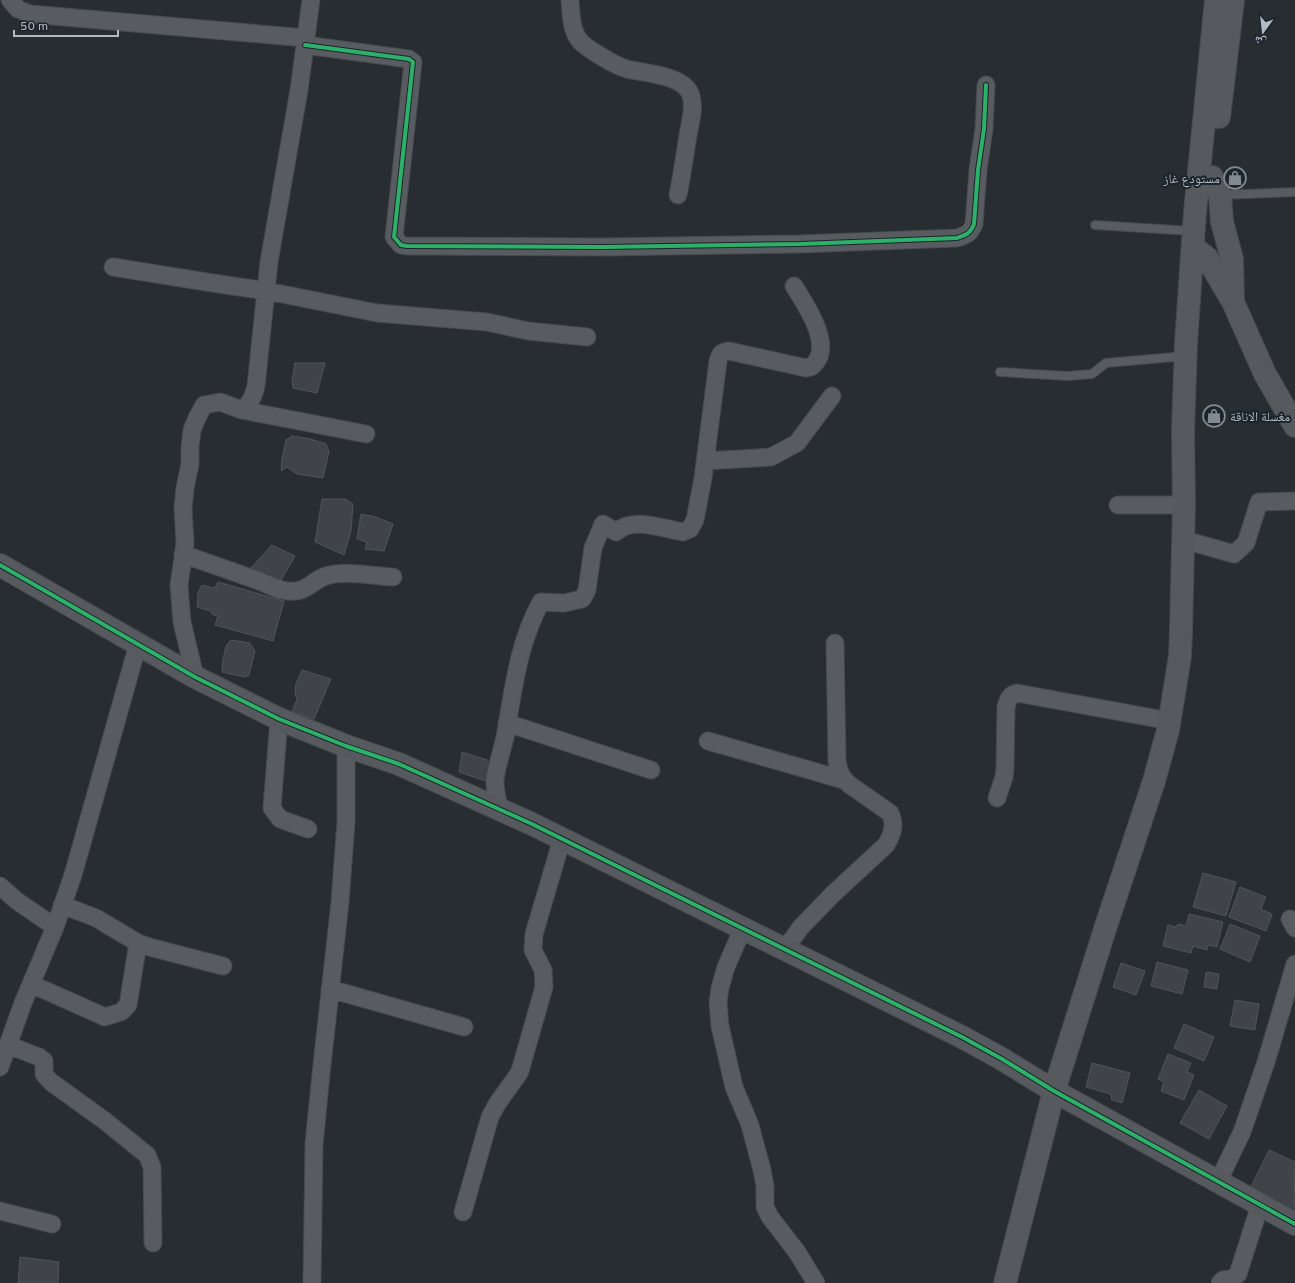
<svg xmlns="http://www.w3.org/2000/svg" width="1295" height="1283" font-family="Overpass,'Noto Naskh Arabic',sans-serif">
  <rect width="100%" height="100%" fill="#282d32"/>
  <path fill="#404449" stroke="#4f545a" d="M295,363H325L317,393L293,388L292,381Z
    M292,436L310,439L326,444L329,452L323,478L297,474L287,467L281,471L282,459L286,440Z
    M322,499H346L353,504L351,531L344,555L315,542Z
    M361,514L376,517L393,524L384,551L365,549L367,542L357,539Z
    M272,545L295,556L276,589L246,573Z
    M218,582L284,601L273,641L215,625L218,616L213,615L210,611L197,607L198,593L202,585L214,588Z
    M231,640L250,643L255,651L249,675L244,677L222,672L223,659L226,646Z
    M302,670L331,679L314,719L292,712L297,699L295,693L296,684Z
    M462,752L487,760L491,765L488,782L459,772Z
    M1203,873L1236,882L1226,916L1193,907Z
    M1240,887L1266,897L1261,909L1272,914L1266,931L1229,917Z
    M1189,914L1223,922L1217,947L1208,945L1207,950L1193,946L1191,953L1163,946L1168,925L1176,927L1178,924L1186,926Z
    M1230,924L1260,936L1250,962L1220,949Z
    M1157,962L1188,970L1182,994L1151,986Z
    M1121,963L1145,971L1136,995L1113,987Z
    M1206,972L1219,974L1217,989L1204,987Z
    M1235,1000L1259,1004L1255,1030L1230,1026Z
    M1184,1024L1214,1037L1204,1061L1174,1048Z
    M1168,1054L1191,1063L1187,1072L1194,1075L1184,1100L1161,1091L1164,1082L1158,1079Z
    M1092,1063L1130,1073L1122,1103L1112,1100L1111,1094L1086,1087Z
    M1199,1090L1227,1106L1209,1139L1180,1123Z
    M1269,1150L1295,1162L1294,1212L1249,1191Z
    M20,1257L59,1262L58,1283H18Z"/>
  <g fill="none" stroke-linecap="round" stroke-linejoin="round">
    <g stroke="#46494d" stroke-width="10">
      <path id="lane" d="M1220,195L1295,192
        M1095,225L1192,231
        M1000,372L1067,376L1092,374L1106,363L1185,356"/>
    </g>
    <g stroke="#46494d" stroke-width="19">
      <path id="street" d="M10,0L18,9L30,14L306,38
        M570,0C571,13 571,31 580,41C587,49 616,66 627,69C643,73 686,75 691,96C695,108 690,123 688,135C685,155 682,175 678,195
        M305,45L409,59L413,62L394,237L401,245L407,246L604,247L800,244L957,238C966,235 970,234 974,224L978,170L984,129L986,85
        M113,267L219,284L267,291L377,313L487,322L528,331L587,337
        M242,410L366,434
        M705,461L771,457L797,443L832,396
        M1118,505H1184
        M1195,543L1234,554L1246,543L1259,502L1295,501
        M183,554C207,563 232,571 256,580C269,584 281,593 296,591C308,590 315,579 326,576C347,570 372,576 393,577
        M195,677L182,622L179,585L185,544L183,508L185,488L190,464V447L192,430L197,418L204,405L220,402L242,410C251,403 253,397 256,386L269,262L299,90L311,0
        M279,719L272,808L280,819L308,829
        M507,723L651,770
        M708,741L844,780
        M997,798L1004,777L1005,768L1006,707C1008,699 1010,695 1017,693L1170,721
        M499,809C498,800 494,788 495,779C497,765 502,751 505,737C513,692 518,643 541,602L564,603L582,599L584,596L587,590L593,548L603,524L616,532C633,516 663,529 683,532L690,529L695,520L703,478L718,361C720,354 721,352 729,351L806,368L811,367C836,348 806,306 794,286
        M0,886L17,901L55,927
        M62,905L96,918L138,943L153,948L223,966
        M1290,919L1295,928
        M743,928L726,967L720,988L718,1002L720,1026L734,1087L750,1125L762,1170L765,1186V1207L770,1217L797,1252L816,1283
        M785,949L801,927L833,894L886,845C892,835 896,825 890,813L850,785C841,778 839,772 837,761L835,643
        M31,984L105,1017L121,1012L128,1005L138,943
        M330,989L464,1027
        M8,1045L39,1057L44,1061V1074L51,1082L105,1121L147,1155L152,1167L153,1243
        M0,1067L23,1003L55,927L73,875L138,644
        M1218,1182L1242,1132L1266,1062L1295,964
        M0,1211L52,1224
        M463,1212L490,1117L497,1104L517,1076L520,1071L544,987L543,970L533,950L534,934L562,839
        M312,1283L314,1144L321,1074L340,902L346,822V746
        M1220,1283L1223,1280L1231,1279L1238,1274L1260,1205"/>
    </g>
    <g stroke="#46494d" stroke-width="24">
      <path id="secondary" d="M1219,117L1233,0
        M1212,177L1220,195L1222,222L1232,259L1233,301
        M1193,247L1207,258L1233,302L1265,374L1295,426
        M0,565L195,677L279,719L346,746L399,764L532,824L962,1037L1002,1059L1054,1091L1295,1224
        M1005,1283L1054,1091L1105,929L1154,781L1168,730L1176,681L1180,656L1181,631L1184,505L1183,430L1186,343L1195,212L1216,0"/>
    </g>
    <use href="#lane" stroke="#585c61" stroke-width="8"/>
    <use href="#street" stroke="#585c61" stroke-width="17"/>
    <use href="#secondary" stroke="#565a5f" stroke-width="22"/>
    <g stroke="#1c242c" stroke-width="6">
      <path id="cycleway" d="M305,45L409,59L413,62L394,237L401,245L407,246L604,247L800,244L957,238C966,235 970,234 974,224L978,170L984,129L986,85
        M0,565L195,677L279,719L346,746L399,764L532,824L962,1037L1002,1059L1054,1091L1295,1224"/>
    </g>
    <use href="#cycleway" stroke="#2db169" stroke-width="4"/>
  </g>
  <defs>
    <g id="shop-ring" transform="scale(1.15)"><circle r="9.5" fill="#1c242c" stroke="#828991" stroke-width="1.5"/><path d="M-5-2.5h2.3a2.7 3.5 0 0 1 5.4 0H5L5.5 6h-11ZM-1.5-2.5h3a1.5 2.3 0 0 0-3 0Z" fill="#828991"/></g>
  </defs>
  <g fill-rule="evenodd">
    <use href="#shop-ring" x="1235" y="178"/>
    <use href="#shop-ring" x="1214" y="416"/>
  </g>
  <g text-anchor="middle" stroke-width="4" stroke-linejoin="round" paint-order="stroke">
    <g font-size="13" fill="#b2bac4" stroke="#1c242c" text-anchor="end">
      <text x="1220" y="183">مستودع غاز</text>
      <text x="1230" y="421" text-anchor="start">مغسلة الاناقة</text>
    </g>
  </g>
  <g transform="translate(1263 32) rotate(195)" stroke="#1c242c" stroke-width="3" paint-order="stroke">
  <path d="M0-3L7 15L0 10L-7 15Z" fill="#b2bac4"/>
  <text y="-6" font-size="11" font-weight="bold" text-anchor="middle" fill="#b2bac4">ش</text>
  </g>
  <path d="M14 30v6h104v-6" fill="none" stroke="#b2bac4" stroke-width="2"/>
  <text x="20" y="30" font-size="12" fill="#b2bac4" stroke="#1c242c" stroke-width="3" paint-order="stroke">50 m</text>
</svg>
